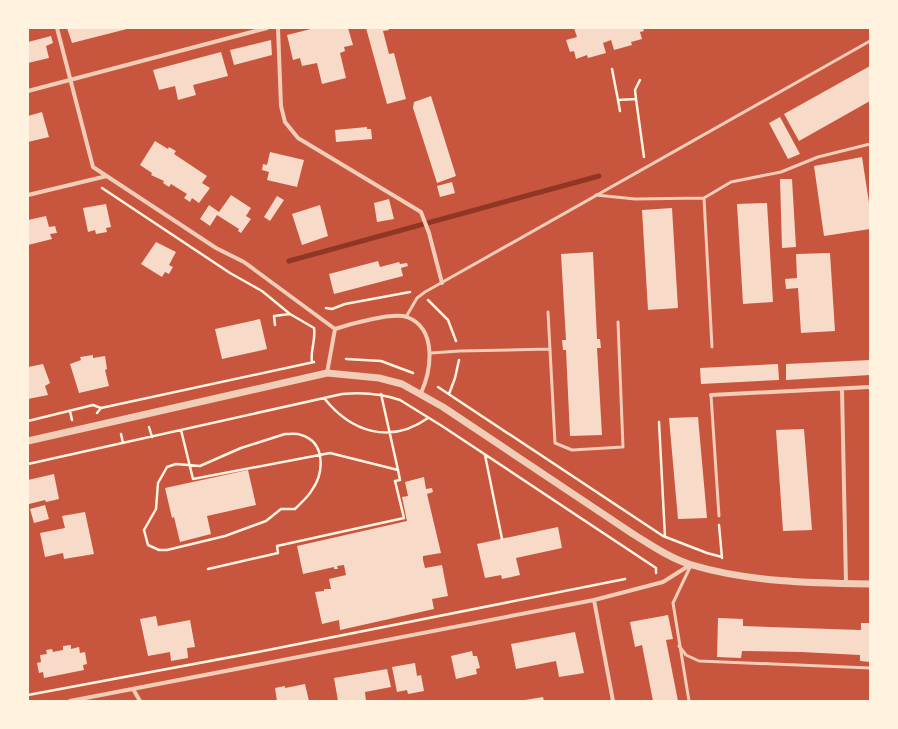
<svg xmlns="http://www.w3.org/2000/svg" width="898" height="729" font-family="Cabin,sans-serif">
  <rect width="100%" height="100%" fill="#c8553d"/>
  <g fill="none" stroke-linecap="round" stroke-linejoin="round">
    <path stroke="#8f3625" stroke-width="5" d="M289,261L599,176"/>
  </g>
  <path fill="#f7dbc8" d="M67,28H127V29L72,43Z
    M315,28H348L353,45L344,47L345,51L340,53L346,78L322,84L317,63L302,66L300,58L293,60L287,35Z
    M366,28H388L389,30L383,31L389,54L394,53L406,99L387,104Z
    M574,28H643L644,31L640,32L642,39L631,42L632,45L614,50L611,40L603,43L606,53L588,58L587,55L576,59L574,51L570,52L566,40L577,37Z
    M51,36L53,43L46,46L49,58L28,63V42Z
    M271,40L272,55L234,65L230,50Z
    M221,52L228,76L193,85L196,95L178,100L175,86L159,90L153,70Z
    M870,66V101L799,141L784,114Z
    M431,96L456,176L437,183L413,108L414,102Z
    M42,112L49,137L28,142V116Z
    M780,117L800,154L788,159L769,123Z
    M367,127V129H371L372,139L336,142L335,130Z
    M155,141L168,149L169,147L176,151L174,154L207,176L202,183L210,188L199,203L192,198L190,202L184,198L187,194L171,184L169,187L163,183L164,181L151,175L152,173L140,165Z
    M270,152L304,160L297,187L267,180L269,172L262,170L263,164L267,165Z
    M862,157L870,209V229L824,236L814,166Z
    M780,179H792L796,247L782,248Z
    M452,182L455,193L440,197L437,186Z
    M231,195L251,208L246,216L251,219L241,233L238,231L239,229L217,215L210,226L200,219L209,205L219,212Z
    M277,196L284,200L270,221L264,217Z
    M389,199L394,219L377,222L374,203Z
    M767,203L773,302L743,304L737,204Z
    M106,204L111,227L106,228L107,232L96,234L95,230L88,232L83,208Z
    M320,205L328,236L302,245L292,214Z
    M672,208L678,308L648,310L642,210Z
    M46,216L49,227L55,226L57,233L50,234L52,239L28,245V220Z
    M156,242L176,252L169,265L173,267L169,274L165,272L162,277L141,264Z
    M593,252L597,339H600L601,348H597L602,435L570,436L566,350H563L562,340H566L561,254Z
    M830,253L835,331L801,333L798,288L786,289L785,279L797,278L796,254Z
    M378,261L380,267L399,262L400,264L407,263L408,266L401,268L403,276L334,294L329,274Z
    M260,319L267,349L222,359L215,329Z
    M93,355V358L105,356L107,369L105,370L109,386L79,393L70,364L81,360L80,357Z
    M870,360V375L786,380V364Z
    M43,364L50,383L45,386L48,395L28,399V367Z
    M778,364L779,380L701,384L700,368Z
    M698,417L707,518L678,519L669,418Z
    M804,429L812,530L783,531L776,430Z
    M248,470L256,505L207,516L211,534L180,542L174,517L172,518L165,488Z
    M54,474L59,499L46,502L45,500L29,504L28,480Z
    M424,477L426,489L432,488L433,492L427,494L441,553L423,556V560L425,568L442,565L448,596L432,599L434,609L340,630L339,620L322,624L315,592L324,591V589H331L329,579L346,575L344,565L337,566L338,569H334V567L303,574L297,546L407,521L402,497L408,496L405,482Z
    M45,505L49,519L34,523L30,509Z
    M85,512L94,554L64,559L63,553L45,557L40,533L65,528L62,516Z
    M558,527L562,548L516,558L520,575L502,579L501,575L485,578L477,544Z
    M668,615L673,639L666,640L678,701H653L642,645L635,647L630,622Z
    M156,616L158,626L190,620L195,647L187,648L188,658L171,661L170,652L148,656L140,619Z
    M718,618L743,619V626L861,630V623H870V662L860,661V655L801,652L742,651L741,658L717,657Z
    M575,632L584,673L559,677L556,661L516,669L511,644Z
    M71,645V649L79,647L80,653L85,652L87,664L83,665L84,670L44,678L43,672L39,673L37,663L41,662L40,655L47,654L46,650L52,649L53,652L63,650V646Z
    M472,651L473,656H477L480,668L476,669L477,674L456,679L451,656Z
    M415,663L417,676L421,675L424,691L408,694L407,690L397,692L392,667Z
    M387,669L391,687L365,692L366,701H338L334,678Z
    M305,684L309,701H277L275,688L285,686V688Z
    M543,697L544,701H525V700Z"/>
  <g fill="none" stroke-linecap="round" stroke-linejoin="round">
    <path stroke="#fff3e0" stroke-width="2.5" d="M612,69L618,100L636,99L644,157
      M636,99L635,90L640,80
      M618,100L620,111
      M102,188L230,273L262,291L290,314
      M428,300L448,320L456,341
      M326,308L332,309L345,304L410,292
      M275,325L274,316L290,314L314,328C316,341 310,350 312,362
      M346,359L381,361L413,373
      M438,387L663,536L707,553L722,557
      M449,394L455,378L459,360
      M324,398C351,432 390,445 428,418
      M70,411L72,420
      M97,413L101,408L314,362
      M28,421L93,405L101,408
      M659,422L665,537
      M149,427L152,437
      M181,430L193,479L330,453L398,470L381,394
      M121,434L123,443
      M285,434C290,434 297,433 301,435C326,442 324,473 312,490C308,497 301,503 295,509H281L266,521L225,536L167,550H159L148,545L144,530L156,509L158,483L167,467L176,464L200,466L241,448Z
      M485,455L502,539
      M28,464L342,394C363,392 380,393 400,400L442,426L656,568V573
      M719,525L722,558
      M208,569L278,553L277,546L404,518L395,481L400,480L398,470
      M28,695L258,652L625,579"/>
    <path stroke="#f1ccb7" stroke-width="3" d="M596,195L635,199L704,198L731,182L781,172L818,157L870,144
      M704,198L712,347
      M548,312L555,443L572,450L623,447L618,322
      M406,317L417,298L425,292L870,41
      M431,353L460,351L550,349
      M711,395L719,516
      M679,646L686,655L699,661L870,668
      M689,701L673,603L691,565"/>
    <path stroke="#f1ccb7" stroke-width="4" d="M57,28L93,167L216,248L244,262L335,329
      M278,28L281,106L285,122L298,138L421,212L429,233L442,283
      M28,91L267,28
      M28,195L107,176
      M335,329C350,324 393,312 407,317C438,329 431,371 421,393
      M327,373L335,329
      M842,389L846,583
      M711,395L870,387
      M594,600L613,701
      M133,689L140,701
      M70,701L594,600L663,582L690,565"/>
    <path stroke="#f1ccb7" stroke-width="7" d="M28,441L327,373L379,378L402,384L443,407L633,534C651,545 671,559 692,565C749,582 811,583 870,584"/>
  </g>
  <rect width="898" height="729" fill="none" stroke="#fff3e0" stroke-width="58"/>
</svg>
